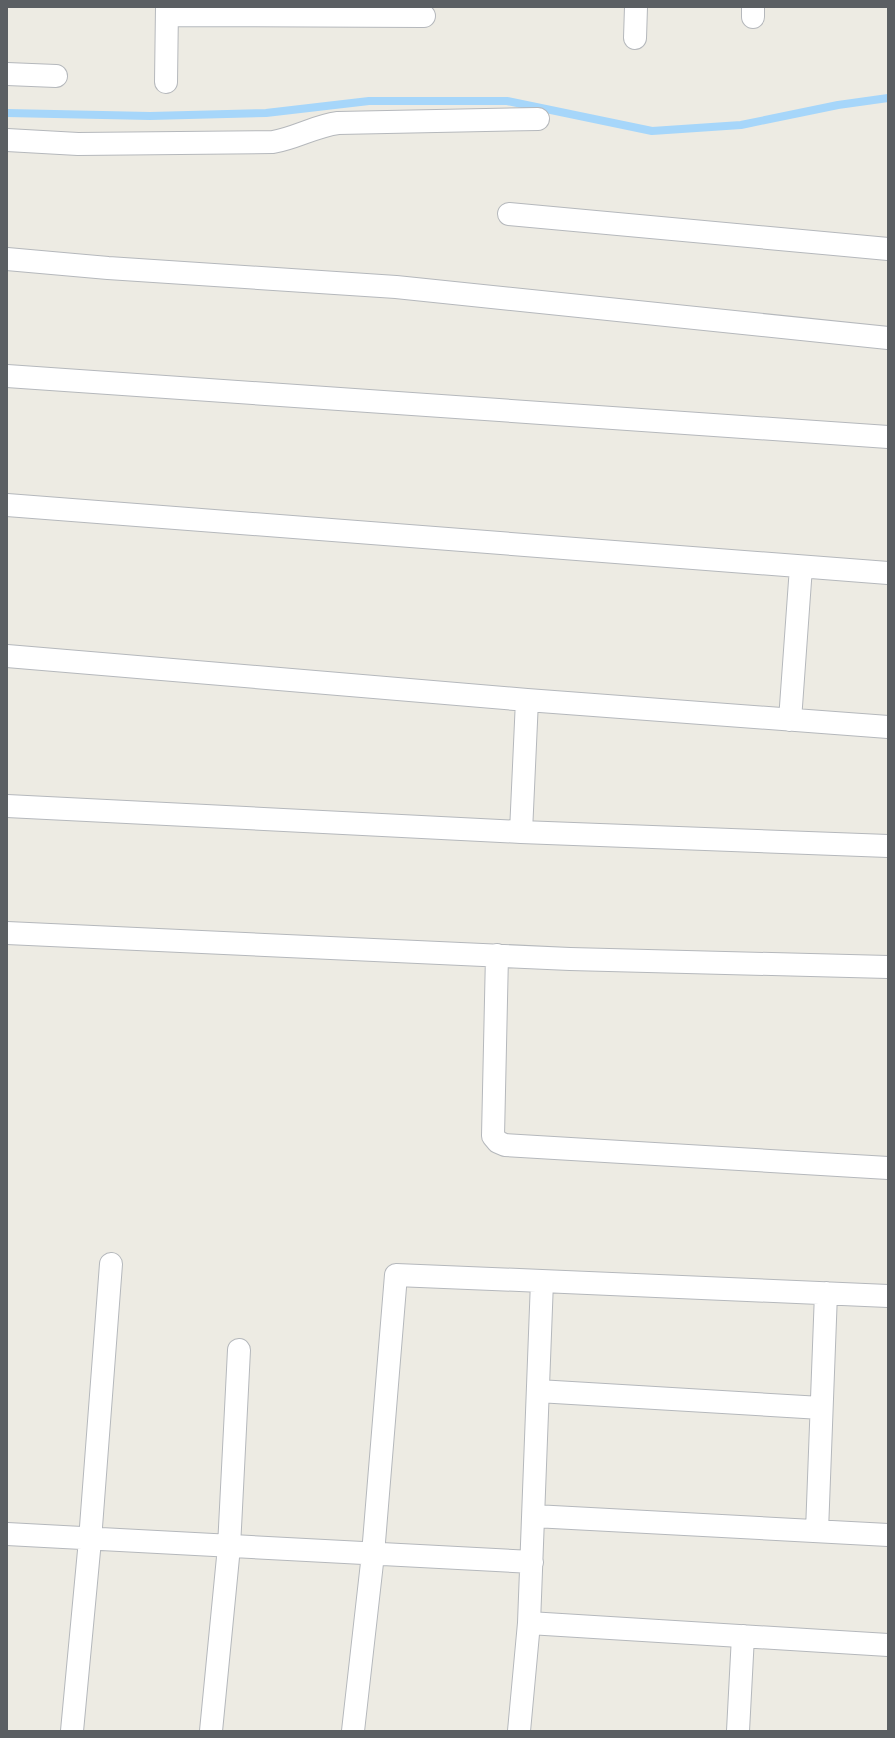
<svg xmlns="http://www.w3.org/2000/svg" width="895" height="1738" font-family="Signika,sans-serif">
  <rect width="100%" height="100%" fill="#edebe3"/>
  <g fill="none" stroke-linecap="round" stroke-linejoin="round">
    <path stroke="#a6d6fa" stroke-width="8" d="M7,113L150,116L266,113L369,101H507L652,131L741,125L838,105L888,98"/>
    <g stroke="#b5b8bc" stroke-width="24">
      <path id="minor" d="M167,15L424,16
        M753,17V7
        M635,38L636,7
        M7,74L56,76
        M166,82L167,7
        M7,140L78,144L273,142C296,138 315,126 338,123L538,119
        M509,214L888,249
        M7,259L108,268L396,287L888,338
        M7,376L888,437
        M7,505L888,573
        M7,656L527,700L888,727
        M790,720L801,567
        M7,806L521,832L527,700
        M521,832L888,846
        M7,933L570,959L888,967
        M497,955L493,1136L498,1142L505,1145L888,1168
        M538,1391L821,1408
        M534,1516L888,1535
        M817,1531L826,1293
        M7,1534L532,1562
        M529,1623L888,1645
        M72,1731L90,1540L111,1264
        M211,1731L229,1547L239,1350
        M353,1731L373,1554L396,1275L542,1281
        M519,1731L529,1623L542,1281L888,1296
        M738,1731L743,1636"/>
    </g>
    <use href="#minor" stroke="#fff" stroke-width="22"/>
  </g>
  <rect width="895" height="1738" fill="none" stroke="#5b5f63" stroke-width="16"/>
</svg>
